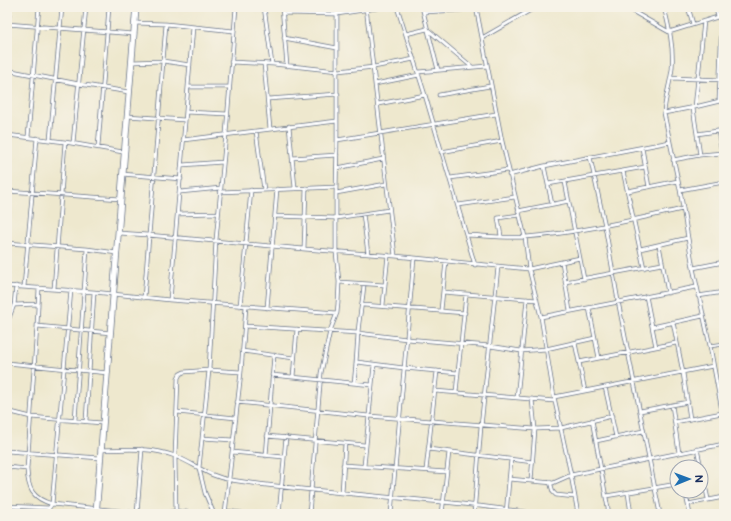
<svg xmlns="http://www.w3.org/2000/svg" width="731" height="521" font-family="'Balsamiq Sans',sans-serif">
  <rect width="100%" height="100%" fill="#f7f3e8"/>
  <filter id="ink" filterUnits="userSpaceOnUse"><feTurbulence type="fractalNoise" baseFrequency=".025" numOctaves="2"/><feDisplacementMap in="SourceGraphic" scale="8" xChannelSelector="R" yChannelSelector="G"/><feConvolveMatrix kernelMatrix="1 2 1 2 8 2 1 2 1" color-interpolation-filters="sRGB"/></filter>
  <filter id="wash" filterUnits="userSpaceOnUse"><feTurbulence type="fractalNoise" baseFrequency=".012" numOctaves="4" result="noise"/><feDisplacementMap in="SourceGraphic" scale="16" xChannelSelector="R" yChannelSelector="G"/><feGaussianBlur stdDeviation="0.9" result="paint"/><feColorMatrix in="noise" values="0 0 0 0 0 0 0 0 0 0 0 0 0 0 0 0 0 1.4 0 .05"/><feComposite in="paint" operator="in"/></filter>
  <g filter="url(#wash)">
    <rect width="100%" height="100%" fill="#eee8ce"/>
  </g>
  <g filter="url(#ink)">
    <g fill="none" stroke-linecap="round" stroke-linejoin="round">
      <g stroke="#657085" stroke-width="4.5">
        <path id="minor" d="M264,7L272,64
          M282,7L287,66
          M366,7L395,256
          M397,7L425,95L475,265
          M422,7L438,70
          M476,7L502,141L525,237L529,269L541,317L554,397L571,475L578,514
          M625,7L669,32L724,15
          M634,7L636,13
          M664,7C669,27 674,48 672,69C670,84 665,98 664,113
          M688,7L693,24
          M715,7L718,16
          M424,12L477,9
          M283,13L337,14L384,7
          M134,23L166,24L234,31
          M7,24L134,34
          M7,32L10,7
          M406,34L427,29L472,67
          M284,38L337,48
          M482,38L536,7
          M132,62L163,61L190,65
          M231,62L273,64L338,71L374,67L414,59
          M264,64L270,129
          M7,70L79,84L129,92
          M418,72L487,66
          M671,78L724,80
          M375,84L419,75
          M188,87H229
          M439,95L490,86
          M268,99L338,94
          M724,100L695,107L664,113L680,190L693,268L710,346L724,422
          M719,101L722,15
          M378,104L425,95
          M695,107L704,21
          M186,112L228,114
          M127,116L185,120
          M289,126L295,188
          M256,131L264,190
          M718,131L724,163
          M697,134L724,130
          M7,135L65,142L123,152
          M28,137L39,7
          M50,140L62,7
          M183,140L337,121
          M337,140L496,114
          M73,143L86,7
          M98,147L109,7
          M642,148L649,187
          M441,152L502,141
          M700,155L722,153
          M590,157L605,226L618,301L660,514
          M292,158L337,155
          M673,160L700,155L693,108
          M182,165L223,162
          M544,166L552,204
          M337,168L383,159
          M623,171L644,268
          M122,174L181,179
          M509,175L544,166L670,142
          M450,178L508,170
          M565,182L584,279
          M548,184L645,167
          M680,190L724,182
          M7,191L121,199
          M628,191L678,181
          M180,192L221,188
          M220,192L336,187
          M336,193L386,184
          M458,205L515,197
          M518,211L569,201
          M177,214L218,213
          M363,214L368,254
          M275,216L336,218L389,210
          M119,233L148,235L304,249L395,256L529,269L580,258
          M467,235C487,236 507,238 526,237C579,233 631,220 683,209
          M501,236L498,218L519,215
          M7,243L87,249L117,253
          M659,245L668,293
          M304,249L306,188
          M640,249L688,238
          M562,262L570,311
          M693,268L724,262
          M339,282L385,285
          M565,282L662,264
          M7,286L94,292L170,300L337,313
          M24,287L37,138
          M39,288L37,326L27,469C28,489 32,498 52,504L148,514
          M54,289L65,142
          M443,292L537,300
          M646,296L656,347
          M698,296L724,292
          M144,298L166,24
          M170,300L193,27
          M14,305L38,304
          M363,305L465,313
          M383,305L388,255
          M240,306L251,190
          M267,308L277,189
          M589,308L599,358
          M441,310L446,261
          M541,317L696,287
          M673,322L683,373L690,419
          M7,323L14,305L16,286
          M37,326L111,333
          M245,326L358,333L407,339L490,346L521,351L546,349L595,338
          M652,327L703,316
          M575,343L585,391
          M710,346L724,344
          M242,351L294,358
          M357,362L404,368L458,373
          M579,362L676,343
          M7,363L108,373
          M272,375L372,385
          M293,377L297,329
          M354,383C356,367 357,350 358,333C359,317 363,300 364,284
          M605,387L616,437
          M435,391L555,401
          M456,392L466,294
          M554,397L713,366
          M517,398L527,299
          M237,402L369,416L535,429L561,428L612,416
          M672,405L679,453
          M7,411L31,417L102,423
          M640,411L688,402
          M177,412L236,418
          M75,420L87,249
          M592,420L609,514
          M86,421L94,292
          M675,422L722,413
          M267,436L365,445
          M202,438L233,440
          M596,441L643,431
          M428,449L533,462
          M697,449L701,467
          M100,450C125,449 152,447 175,456C195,464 209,477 231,480C301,491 372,495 442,502C476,505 509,510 542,514
          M7,451L100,458
          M232,452L284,457
          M266,456L274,355
          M343,465L447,472
          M364,466L374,365
          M7,467L27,469
          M701,467L708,499
          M426,470L437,371
          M509,479L553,483L571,475L724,444
          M531,481L535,429L532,399
          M550,482L553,492L556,495L575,497
          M685,491L690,514
          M342,493L345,443
          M628,493L631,514
          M606,496L677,484
          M688,504L724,497
          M7,506L49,508
          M226,511L249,514
          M47,514L49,508L52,504L71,290
          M137,514L142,449
          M159,514L177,511L203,514
          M176,514L175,456L178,378L180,374L184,372L209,370L241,372
          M214,514L205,493L199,468L209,370L216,240L226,134L236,7
          M225,514L241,372L246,306
          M279,514L286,437
          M309,514L321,373L330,331L337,313L338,303L339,282L336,252V193L337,140V7
          M391,514L414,258
          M442,514L449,452
          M474,514L481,426L498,267
          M506,514L511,459"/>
      </g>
      <g stroke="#657085" stroke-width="7">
        <path id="trunk" d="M96,514C109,345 122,176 136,7"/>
      </g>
      <use href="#minor" stroke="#fff" stroke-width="3"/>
      <use href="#trunk" stroke="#fff" stroke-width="5.5"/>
    </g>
  </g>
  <rect width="731" height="521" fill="none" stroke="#f7f3e8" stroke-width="24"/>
  <g transform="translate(689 479) rotate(89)"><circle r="19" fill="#f7f3e8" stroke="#9fa5b1"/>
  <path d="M0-3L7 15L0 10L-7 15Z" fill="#1f6fb2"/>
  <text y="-6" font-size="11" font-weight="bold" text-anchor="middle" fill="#1b2f5e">N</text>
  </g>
</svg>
